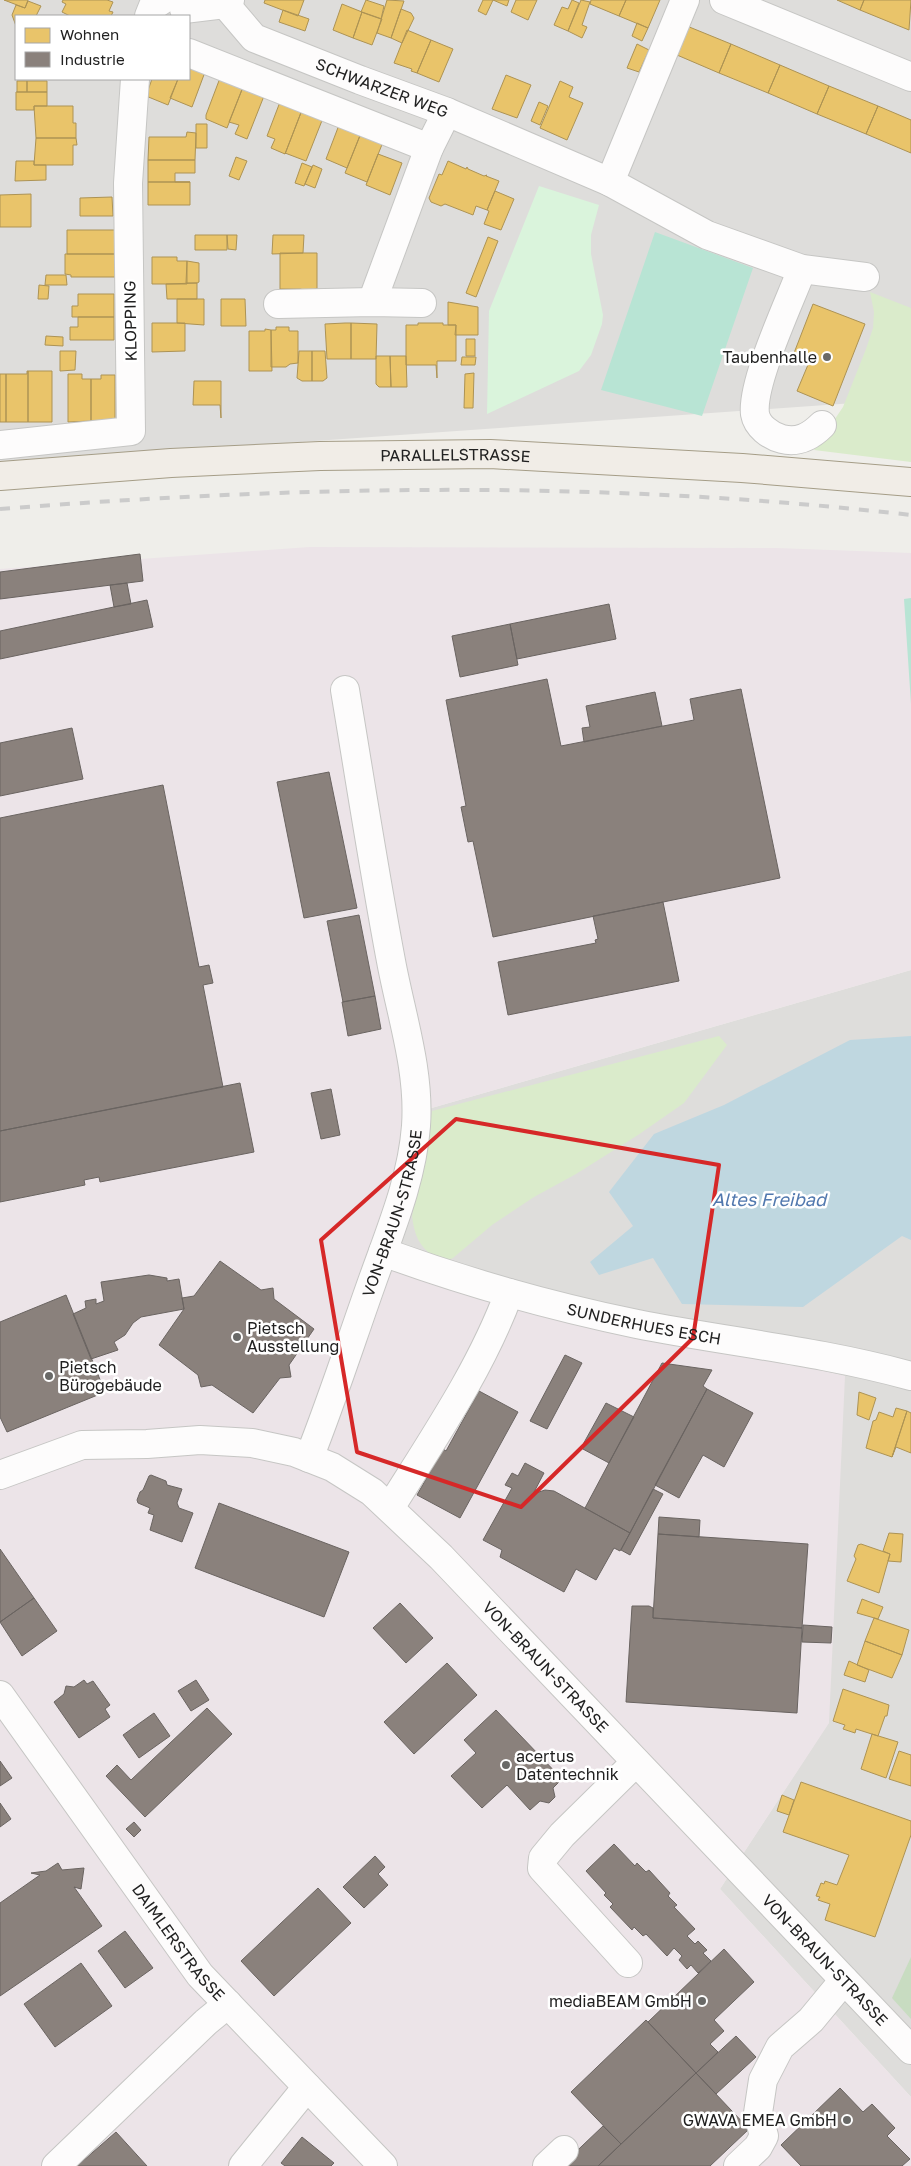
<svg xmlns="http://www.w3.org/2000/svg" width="911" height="2166" font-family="'Golos Text',sans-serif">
  <rect width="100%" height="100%" fill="#efeeea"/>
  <path fill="#dedddb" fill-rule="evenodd" d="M0,0H911V399L0,463ZM16,16H189V79H16Z
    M911,970V2097L720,1889L829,1722L387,1266L428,1109Z"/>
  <path fill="#ece4e8" d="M310,547L776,548L911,553V970L428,1109L387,1266L845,1376L829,1723L720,1889L911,2097V2166H0V569Z"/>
  <path fill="#daebcb" d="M870,292L911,308V462L814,450L843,407L866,349L873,328L874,312Z
    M719,1036L727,1045L684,1103L638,1135L576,1174L534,1197L492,1225L453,1258L441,1263C422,1248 415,1241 412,1216L432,1111Z"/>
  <path fill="#c8dcc1" d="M911,1957V2019L892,1998Z"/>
  <path fill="#daf4dc" d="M539,186L599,205L591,235V254L603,315L602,324L591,355L579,371L487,414L489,311Z"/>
  <path fill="#b8e4d4" d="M655,232L753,268L702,416L601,390Z
    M911,598V704L904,599Z"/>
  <path fill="#bfd7e0" d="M911,1036V1240L902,1236L803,1307L682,1304L653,1258L599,1275L590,1262L633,1226L609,1192L654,1134L724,1105L850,1040Z"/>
  <path fill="#e9c46a" stroke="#ad9354" d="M4,0H28L25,8Z
    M63,0H107L113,2L109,11L113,12L111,16H70L62,12L66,4L62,2Z
    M265,0H304L298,16L264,3Z
    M366,0L384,6L381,19L361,12Z
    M387,0L404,1L391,38L377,33Z
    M483,0H493L486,15L478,11Z
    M493,0H509L507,6Z
    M516,0H537L528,20L511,12Z
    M572,0L579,3L568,31L554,25L562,7L568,9Z
    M581,0L590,2L582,25L587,27L582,38L568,31Z
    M591,0H626L619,16L590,4Z
    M626,0H660L648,28L619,16Z
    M837,0H864L860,10Z
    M864,0H911L909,30L860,10Z
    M28,1L41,6L36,16H16V26L12,15L16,5L25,8Z
    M342,4L362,12L353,38L333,30Z
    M401,9L411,13L414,18L402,43L391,38Z
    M283,10L309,19L305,31L279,22Z
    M362,12L382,19L372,45L353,38Z
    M637,23L648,28L642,41L632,36Z
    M682,24L731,44L719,73L670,52Z
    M407,30L431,40L417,73L411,71L412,69L394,63Z
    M431,40L453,49L439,82L417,73Z
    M637,44L649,50L639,72L627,68Z
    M731,44L780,65L768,93L719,73Z
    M780,65L829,86L817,114L768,93Z
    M189,66L205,72L192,107L170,98L178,79H189Z
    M506,75L531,85L517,118L492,109Z
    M220,78L243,87L227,128L206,119V115Z
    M152,79H178L168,105L146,96Z
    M17,81H27V92H17Z
    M27,81H47V92H27Z
    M560,81L573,87L569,97L583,103L567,140L540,128Z
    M829,86L878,106L866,134L817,114Z
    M243,87L264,96L247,139L235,134L239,125L229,122Z
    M16,92H47V106H34V110H16Z
    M280,102L302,110L285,154L271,148L275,139L267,136Z
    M539,102L548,106L540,125L531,121Z
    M34,106H73V123H76V138H36Z
    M878,106L911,120V153L866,134Z
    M302,110L323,118L306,161L285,153V154Z
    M196,124H207V148H196Z
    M339,125L361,133L347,168L326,159Z
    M187,132L196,133L195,160H148L149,137H186Z
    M361,133L383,142L367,182L345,173Z
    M36,138H76L77,145H73V165H34Z
    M378,154L402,163L390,195L366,185Z
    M236,157L247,161L239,180L229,176Z
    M148,160H195V173H175V182H190H148Z
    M16,161H34V165H46V180L15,181Z
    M448,161L466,169L467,167L468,169L484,176L487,175L486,176L499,181L487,210L476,206L473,215L445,204L441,206L431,202L429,198L439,174L442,175Z
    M302,163L312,167L304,186L295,183Z
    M313,165L322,169L315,188L305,184Z
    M148,182H190V205H148Z
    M495,191L514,199L501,230L484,224L489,211L487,210Z
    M31,194V227H0V195Z
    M112,197L113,216H80V198Z
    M67,230H115V254H67Z
    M195,235H227V250H195Z
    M227,235H237L236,250L228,249Z
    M273,235H304L303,253L272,254Z
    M488,237L498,241L476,297L466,293Z
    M280,253H317V289L304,291L301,289H280Z
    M65,254H115V277H71V275L65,274Z
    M152,257H177V261H187V284H152Z
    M187,261L199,263V282L197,283H186Z
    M46,275H66L67,285H45Z
    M197,283V299H167L166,284Z
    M39,285L49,286L48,299H38Z
    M78,294H114V317H72V306H78Z
    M177,299H204V325L177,323Z
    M221,299H245L246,326H221Z
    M448,302L478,307V335H455L456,325H448Z
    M813,304L865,324L833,406L797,391L810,360L794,353Z
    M78,317H114V340H70V327H78Z
    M152,323H185V351L152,352Z
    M345,323H351V359H327L325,324Z
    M351,323L377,324L376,359H351Z
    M418,323H443V325H456V361H437V378L436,365H406V325H418Z
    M276,327H289V331H298V363L290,364L286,367H271V330H276Z
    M265,329L271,330L272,371H249V331H265Z
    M46,336L63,337V346L45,345Z
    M466,339H475V356H466Z
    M60,351H76L75,370L60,371Z
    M299,351H312V381H302L297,378Z
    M312,351H325L327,378L323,381H312Z
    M376,356H390L391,387H379L376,384Z
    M390,356H406L407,387H391Z
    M462,357H476L475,365H461Z
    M27,371H28V422H6V374H27Z
    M28,371H52V422H28Z
    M474,373L473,408H464L465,374Z
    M0,374H6V422H0Z
    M68,374H82V379H91V421L68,422Z
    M101,375H115V422L91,421V379H101Z
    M194,381H221V418L220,405H193Z
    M859,1392L876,1398L869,1420L857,1415Z
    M896,1408L907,1411L892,1457L866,1448L873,1421L876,1420L879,1412L893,1417Z
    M907,1411L911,1413V1453L896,1447L892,1457Z
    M889,1533L903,1534L901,1562L888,1561L890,1554L883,1551Z
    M861,1544L890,1554L879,1593L847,1581L856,1559L854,1556L858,1545Z
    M862,1599L883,1607L878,1619L857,1613Z
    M874,1618L909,1630L902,1655L865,1641Z
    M865,1641L902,1655L892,1678L857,1665Z
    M849,1661L869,1670L865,1682L844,1675Z
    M843,1689L889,1705L887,1716H885L878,1736L856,1729L855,1733L843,1729L845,1725L833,1721Z
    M872,1734L898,1742L886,1778L861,1769Z
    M899,1751L911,1755V1786L889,1779Z
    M801,1782L911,1821V1835L875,1937L825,1920L830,1904L818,1900L820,1897L816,1896L821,1883L824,1884L825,1881L837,1885L849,1855L783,1832Z
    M782,1795L794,1800L789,1815L777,1811Z"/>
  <path fill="#8a817c" stroke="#6a6461" d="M140,554L143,581L0,599V572Z
    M127,583L131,604L114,607L110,585Z
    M147,600L153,627L0,659V631Z
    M609,604L616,639L517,659L510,624Z
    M510,624L518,665L460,677L452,636Z
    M547,679L561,746L694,720L690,699L741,689L780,878L493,937L473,841L468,842L461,807L466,806L446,700Z
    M655,692L662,726L584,742L582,728L590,727L586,706Z
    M72,728L83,779L0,796V743Z
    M329,772L357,908L304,918L277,782Z
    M163,785L199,967L209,965L213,983L203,985L223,1087L0,1131V818Z
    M663,902L679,981L508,1015L498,962L596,943L595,940L598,939L593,916Z
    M359,915L375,996L343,1002L327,921Z
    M375,996L381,1029L348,1036L342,1002Z
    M240,1083L254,1152L100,1182L99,1177L84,1180L85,1185L0,1202V1131Z
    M331,1089L340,1135L321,1139L311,1093Z
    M220,1261L261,1290L273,1288L274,1299L314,1329L289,1365L291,1377L280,1378L253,1413L212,1385L201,1387L198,1375L159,1345L184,1309L182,1298L194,1296Z
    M149,1275L167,1278V1281L179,1279L184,1309L141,1317L133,1323L125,1335L114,1342L118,1350L91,1359L73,1314L86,1308L85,1301L96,1299V1304L104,1301L101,1282Z
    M66,1295L105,1392L7,1432L0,1417V1322Z
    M565,1355L582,1363L547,1429L530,1421Z
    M662,1363L712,1370L703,1386L707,1389L630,1533L585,1508Z
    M707,1389L753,1413L724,1467L703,1455L679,1498L655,1485Z
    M479,1391L518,1412L460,1518L417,1495L443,1449L446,1451Z
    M606,1403L634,1417L609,1463L581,1448Z
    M525,1463L544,1473L533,1494L545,1490L554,1491L630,1533L620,1551L614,1548L596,1580L576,1569L564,1592L500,1557L502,1550L483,1540L512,1488L505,1485L512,1473L518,1476Z
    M151,1475L166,1481L167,1485L182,1489L177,1503L179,1508L193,1513L182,1542L150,1530L154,1515L148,1513L150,1508L138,1503L137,1500L140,1492L143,1490L149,1476Z
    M653,1489L663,1494L630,1555L621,1550Z
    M219,1503L349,1552L324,1617L195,1568Z
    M659,1517L700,1520L699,1537L658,1534Z
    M658,1534L808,1544L802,1628L653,1618Z
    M0,1549L34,1598L0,1622Z
    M34,1598L57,1631L22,1656L0,1622Z
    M400,1603L433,1638L406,1663L373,1628Z
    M632,1606H649L653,1608V1618L802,1628L797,1713L626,1702Z
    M803,1625L832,1627L831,1643L802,1642Z
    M447,1663L477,1695L414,1754L384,1722Z
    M84,1680L87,1684L93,1681L110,1705L105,1709L110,1717L79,1738L54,1702L64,1694L66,1686L74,1687Z
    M196,1680L209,1700L191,1711L178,1691Z
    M207,1708L232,1734L145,1817L106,1776L117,1765L131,1780Z
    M496,1710L562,1779L553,1788L555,1797L549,1803L540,1801L530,1810L507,1785L482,1808L451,1776L476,1753L464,1740Z
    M154,1713L170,1736L139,1758L123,1735Z
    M0,1761L12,1778L0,1786Z
    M0,1803L11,1819L0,1827Z
    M134,1822L141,1830L134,1837L126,1829Z
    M614,1844L635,1866L637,1863L646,1872L649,1870L670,1893L668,1896L677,1905L674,1907L695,1929L687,1936L695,1944L698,1941L707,1950L703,1953L711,1961L698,1973L691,1965L687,1969L679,1960L682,1956L674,1948L667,1956L646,1934L643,1936L634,1927L632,1930L610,1907L613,1904L604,1895L606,1893L586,1871Z
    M375,1856L385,1867L378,1874L388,1885L364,1908L343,1887Z
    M58,1863L62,1870L84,1868L81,1889L74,1887L102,1926L0,1996V1903L40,1875L31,1873L46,1871Z
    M318,1888L351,1923L274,1996L241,1961Z
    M125,1931L153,1968L125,1988L98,1951Z
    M724,1949L754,1982L714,2020L724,2031L710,2044L718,2052L696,2073L648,2022Z
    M81,1963L112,2006L55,2047L24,2004Z
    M646,2020L696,2073L621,2144L571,2092Z
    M736,2036L756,2057L716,2094L696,2073Z
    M696,2073L749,2129L710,2166H598Z
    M840,2088L863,2112L872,2104L895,2128L887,2136L910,2159L902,2166H801L781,2145Z
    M603,2126L621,2144L598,2166H561Z
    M116,2132L147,2166H77Z
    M302,2137L334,2163L331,2166H285L281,2163Z"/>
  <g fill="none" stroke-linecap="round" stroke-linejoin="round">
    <g stroke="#c6c6c4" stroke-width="30">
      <g id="minor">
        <path d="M724,0L911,77"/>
        <path id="s1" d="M225,4L254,38L360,80L447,112L610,182L707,235L802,269L865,277"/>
        <path d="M184,9L225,4L230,0"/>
        <path d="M149,16L153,6L162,0"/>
        <path d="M189,53L429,148"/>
        <path d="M610,182L685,0"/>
        <path d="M802,269C790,301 751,383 755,414C757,426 770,436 782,439C798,443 810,437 822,425"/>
        <path d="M372,302L429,148L447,112"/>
        <path d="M278,304L372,302L422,303"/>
        <path d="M0,445L131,431L128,183L135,79"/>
        <path id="s2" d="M383,1252C465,1282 550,1306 637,1324C728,1342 821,1351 911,1376"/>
        <path id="s3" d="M309,1458C332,1400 351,1341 372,1282C390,1231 412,1180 416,1126C420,1070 401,1015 391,961C374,871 360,780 345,690"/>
        <path id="s4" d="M0,1475L82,1445L147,1444L200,1440L252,1443L294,1452L332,1467L372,1492L441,1557L911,2050"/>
        <path d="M390,1508C433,1439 481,1369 509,1293"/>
        <path id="s5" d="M0,1695L200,1975L383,2166"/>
        <path d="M628,1963L542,1868L543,1858L562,1835L636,1762"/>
        <path d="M56,2166L206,2022L228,2004"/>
        <path d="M243,2166L307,2087"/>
        <path d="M547,2166L564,2150"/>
        <path d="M738,2166L758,2147L764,2136L758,2113L763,2080L780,2047L811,2020L844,1980"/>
      </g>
    </g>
    <g stroke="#a59d87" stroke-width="30">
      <g id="major">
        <path id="s6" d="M0,476L171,463L320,456L490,454L742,468L911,482"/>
      </g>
    </g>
    <use href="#minor" stroke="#fdfcfc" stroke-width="28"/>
    <use href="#major" stroke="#f1ede7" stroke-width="28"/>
    <path stroke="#cbcbcb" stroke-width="4" stroke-dasharray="10 10" stroke-linecap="butt" d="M0,509C306,485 606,480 911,515"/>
  </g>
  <path fill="none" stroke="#d62828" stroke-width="4" stroke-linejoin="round" d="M456,1119L719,1165L693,1338L521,1507L357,1452L321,1240Z"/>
  <g fill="#696967" stroke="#fff" stroke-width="2">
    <circle cx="827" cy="357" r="5"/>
    <circle cx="237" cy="1337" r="5"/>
    <circle cx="49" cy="1376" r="5"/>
    <circle cx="506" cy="1765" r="5"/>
    <circle cx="702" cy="2001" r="5"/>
    <circle cx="847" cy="2120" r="5"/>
  </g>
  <g text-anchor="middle" stroke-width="5" stroke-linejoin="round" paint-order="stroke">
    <g font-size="16" fill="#212121" stroke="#fff">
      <text dy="6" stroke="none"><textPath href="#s1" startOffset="182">SCHWARZER WEG</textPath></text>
      <text transform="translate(130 321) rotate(-91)" y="6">KLOPPING</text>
      <text dy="6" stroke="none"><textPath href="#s6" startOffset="456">PARALLELSTRASSE</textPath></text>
      <text dy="6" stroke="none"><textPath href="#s3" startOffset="259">VON-BRAUN-STRASSE</textPath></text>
      <text dy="6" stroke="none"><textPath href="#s2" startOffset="271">SUNDERHUES ESCH</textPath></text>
      <text dy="6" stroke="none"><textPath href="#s4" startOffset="635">VON-BRAUN-STRASSE</textPath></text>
      <text dy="6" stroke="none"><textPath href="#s5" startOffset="305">DAIMLERSTRASSE</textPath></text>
      <text dy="6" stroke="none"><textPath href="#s4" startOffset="1040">VON-BRAUN-STRASSE</textPath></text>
    </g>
    <g font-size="16" fill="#212121" stroke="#fff" text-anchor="end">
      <text x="817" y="363">Taubenhalle</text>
      <text x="247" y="1334" text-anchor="start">Pietsch<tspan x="247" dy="18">Ausstellung</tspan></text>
      <text x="59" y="1373" text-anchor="start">Pietsch<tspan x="59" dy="18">Bürogebäude</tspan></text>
      <text x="516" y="1762" text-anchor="start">acertus<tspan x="516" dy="18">Datentechnik</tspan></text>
      <text x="692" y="2007">mediaBEAM GmbH</text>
      <text x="837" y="2126">GWAVA EMEA GmbH</text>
    </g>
    <g font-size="18" font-style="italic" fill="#5178ae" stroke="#fff">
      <text x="769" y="1206">Altes Freibad</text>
    </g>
  </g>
  <rect x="15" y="15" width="175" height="65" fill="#ffffff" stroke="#a6a6a6"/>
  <rect x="25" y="28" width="25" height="15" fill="#e9c46a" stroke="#a6a6a6"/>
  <text x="60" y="40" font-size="15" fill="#212121">Wohnen</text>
  <rect x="25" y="52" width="25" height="15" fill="#8a817c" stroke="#a6a6a6"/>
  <text x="60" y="65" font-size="15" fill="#212121">Industrie</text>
</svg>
